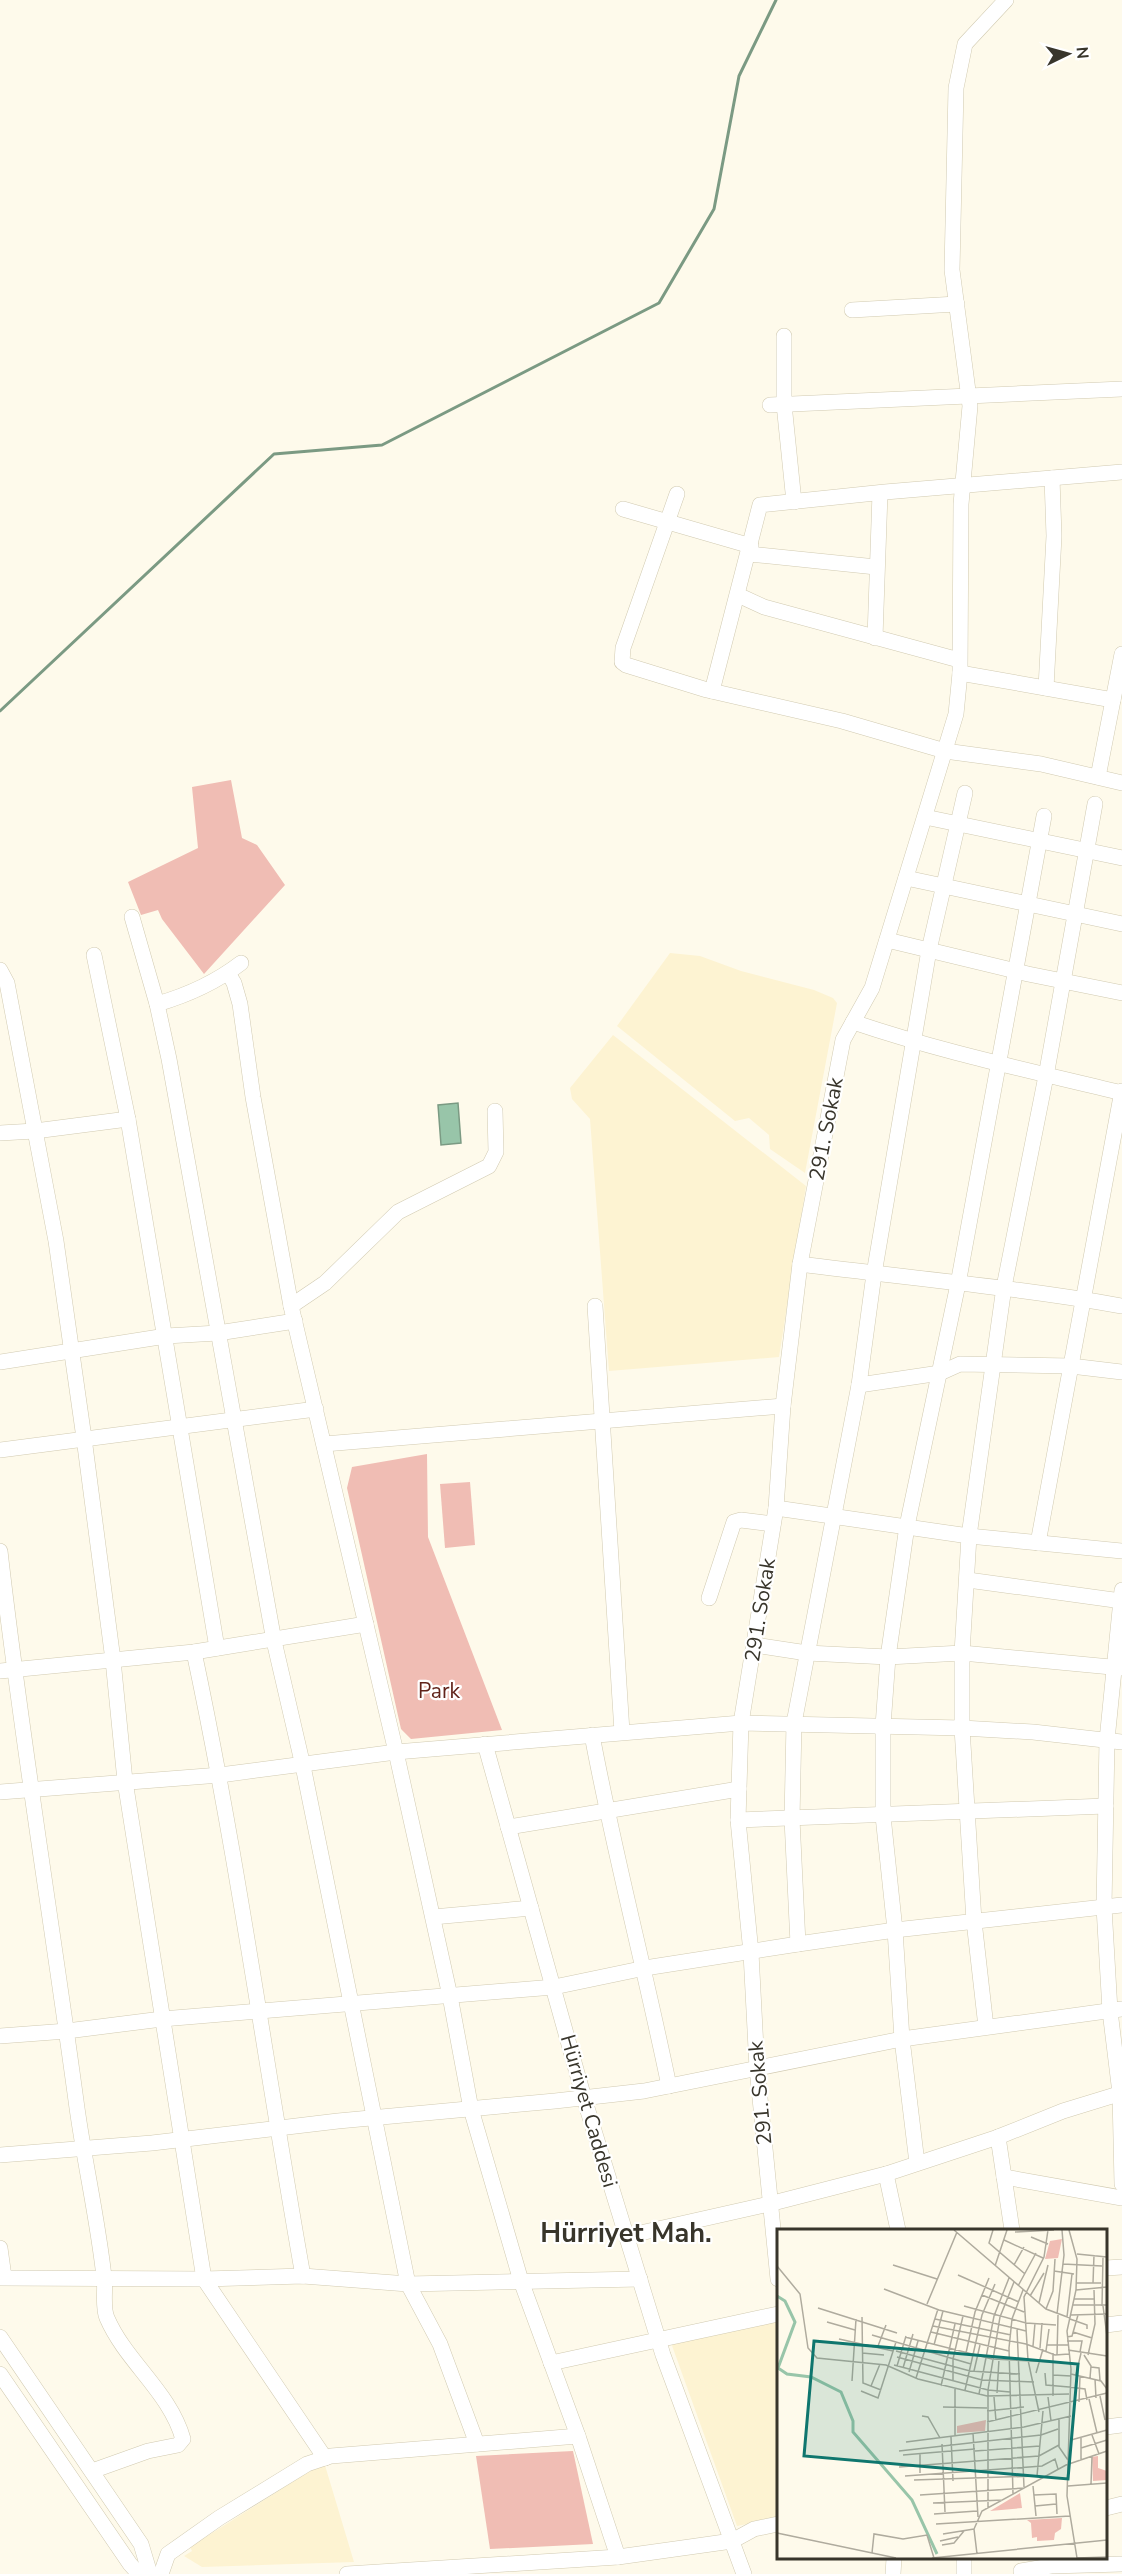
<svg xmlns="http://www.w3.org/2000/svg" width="1122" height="2574" font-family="'Nunito Sans',sans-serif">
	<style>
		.built { fill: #fdf3d2 }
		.green { fill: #f0bdb4 }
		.water { fill: #98c5a9; stroke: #7b9a83; stroke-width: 1.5 }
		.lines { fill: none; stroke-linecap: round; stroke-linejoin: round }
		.stream { stroke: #7b9a83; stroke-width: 3 }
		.minor-casing { stroke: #d1cab1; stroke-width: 16 }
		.minor { stroke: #fff; stroke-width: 15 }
		.labels { text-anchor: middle; stroke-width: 4.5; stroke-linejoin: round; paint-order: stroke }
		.street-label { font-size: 21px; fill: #38352b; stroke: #fff }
		.park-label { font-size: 21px; fill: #61231a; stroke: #fff }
		.district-label { font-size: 27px; font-weight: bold; fill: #38352b; stroke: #fff }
		.inset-river { fill: none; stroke: #98c5a9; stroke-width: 3 }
		.inset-road { fill: none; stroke: #afab9e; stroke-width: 1.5 }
		.view { fill: #0f766e; fill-opacity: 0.15; stroke: #0f766e; stroke-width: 3 }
		.inset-edge { fill: none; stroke: #38352b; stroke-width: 3 }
	</style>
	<rect width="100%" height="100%" fill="#fefaeb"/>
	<g class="built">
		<path d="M670,953l30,3 41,15 73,19 19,8 4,5 -32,170 -35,-24 -1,-14 -20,-17 -14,3 -118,-95z"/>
		<path d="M613,1035l193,151 -27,171 -170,14 -19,-252 -18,-20 -2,-11z"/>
		<path d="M778,2320v198l-41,8 -67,-186z"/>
		<path d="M324,2462l30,100 -152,5 -18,-11 8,-5 -2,-4z"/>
	</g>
	<g class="green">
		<path d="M231,780l11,58 15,7 28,40 -81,89 -42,-55 -4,-9 -17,5 -13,-33 70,-34 -6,-61z"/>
		<path d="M427,1454l1,83 74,193 -91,9 -10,-10 -54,-241 5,-21z"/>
		<path d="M470,1482l5,63 -30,3 -5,-64z"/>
		<path d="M573,2451l20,93 -103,5 -14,-93z"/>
	</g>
	<path class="water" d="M458,1103l3,40 -20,2 -3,-40z"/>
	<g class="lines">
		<path class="stream" d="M0,711l274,-257 108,-9 277,-142 55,-94 25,-133 37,-76"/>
		<g class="minor-casing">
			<g id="minor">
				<path d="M852,310l105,-6"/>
				<path d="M784,336v68l10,98"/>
				<path d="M770,405l352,-16"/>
				<path d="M677,494l-54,154 -1,14 4,3 81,25 135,31 103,30 96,13 81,19"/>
				<path d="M623,509l128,37"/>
				<path d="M749,554l127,13"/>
				<path d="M738,595l26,12 195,53"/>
				<path d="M875,638l5,-145"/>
				<path d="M960,673l153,27"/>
				<path d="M1046,688l8,-152 -2,-58"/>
				<path d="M712,691l48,-186 125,-13 237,-20"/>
				<path d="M1098,777l24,-123"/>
				<path d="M925,817l197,41"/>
				<path d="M906,878l216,46"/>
				<path d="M132,917l25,87 12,55 105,582 29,125 105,518 32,60 37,100"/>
				<path d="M887,940l141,34 94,19"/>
				<path d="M94,955l34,164 89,529"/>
				<path d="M0,970l7,13 49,258 28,197 29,222 12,121 79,498 121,179"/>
				<path d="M228,973l6,10 6,21 13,93 38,209 105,446 54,244 21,113 50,172 57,155 40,121"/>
				<path d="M157,1004c31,-9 58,-21 84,-41"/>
				<path d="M853,1022c88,30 179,49 269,71"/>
				<path d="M0,1133l35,-2 93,-12"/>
				<path d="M800,1264c108,14 215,23 322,42"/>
				<path d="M291,1306l34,-23 73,-71 91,-46 7,-14 -1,-41"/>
				<path d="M595,1306l27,426"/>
				<path d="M0,1362l166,-26 52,-3 77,-12"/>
				<path d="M859,1385l81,-12 20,-9 111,2 51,6"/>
				<path d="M324,1444l459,-38"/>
				<path d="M0,1450l316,-41"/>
				<path d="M776,1508l193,28 153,15"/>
				<path d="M1038,1543l84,-452"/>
				<path d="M0,1551c21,186 52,371 77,557 8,57 21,113 27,169 2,12 -2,30 3,41 19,44 63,74 76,121l-5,6 -30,6 -56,20"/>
				<path d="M968,1580l154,21"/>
				<path d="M1122,1590l-15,150 -3,167 6,104 10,82 2,91"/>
				<path d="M709,1598l25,-76 7,-2 32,4"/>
				<path d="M755,1645l52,8 81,4 74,-4 160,15"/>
				<path d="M194,1652c44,207 72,416 109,624"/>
				<path d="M0,1671l194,-19 172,-28"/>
				<path d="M592,1735c22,118 53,234 77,351"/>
				<path d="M485,1744l99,354 79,257 81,219"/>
				<path d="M0,1792l220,-17 176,-23 345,-29 221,5 71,4 89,10"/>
				<path d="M738,1820l368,-14"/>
				<path d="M508,1827l231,-38"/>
				<path d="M433,1917l98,-9"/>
				<path d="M798,1944l-6,-125 2,-96 65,-338 15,-111 55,-324 36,-157"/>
				<path d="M986,2027l-12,-106 -12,-193v-75l7,-117 35,-249 42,-211 49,-272"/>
				<path d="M0,2036l67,-5 95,-12 392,-32 91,-19 153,-24 97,-14 227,-25"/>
				<path d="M998,2137l14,93"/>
				<path d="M0,2155l152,-12 186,-22 217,-20 89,-10 258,-52 220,-30"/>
				<path d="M917,2163l-15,-124 -7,-109 -12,-114v-90l5,-69 19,-131 51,-242 86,-468"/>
				<path d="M886,2174l12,56"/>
				<path d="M1004,2177l118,21"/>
				<path d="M627,2236l142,-32 117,-30 112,-37 65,-26 59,-18"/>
				<path d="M0,2248l4,29"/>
				<path d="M1106,2268l16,-1"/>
				<path d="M0,2278l204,1 99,-3 105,8 232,-5"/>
				<path d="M778,2279l-21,-211 -6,-115 -13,-133 3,-97 35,-215 7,-102 17,-142 43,-224 29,-52 84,-274 4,-41 1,-169 9,-98 -18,-136 4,-182 9,-44 41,-44"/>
				<path d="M1106,2325l16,-2"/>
				<path d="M0,2337l141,207 9,30"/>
				<path d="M551,2363l227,-49"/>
				<path d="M0,2374l130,190 9,10"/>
				<path d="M1106,2427l16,-2"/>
				<path d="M1106,2508l16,-4"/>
				<path d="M1021,2571l30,-5 71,-2"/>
				<path d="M161,2574l7,-20 51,-36 88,-54 24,-8 247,-20"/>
				<path d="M347,2574l271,-17 114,-16 22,-12 24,-5"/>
				<path d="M893,2574l1,-16"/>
				<path d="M964,2574v-16"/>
			</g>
		</g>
		<use href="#minor" class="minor"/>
	</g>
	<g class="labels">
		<g class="street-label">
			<text transform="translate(826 1129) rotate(-79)" y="7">291. Sokak</text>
			<text transform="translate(760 1610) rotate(-81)" y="7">291. Sokak</text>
			<text transform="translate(760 2093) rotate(-95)" y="7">291. Sokak</text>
			<text transform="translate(589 2111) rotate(74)" y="7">Hürriyet Caddesi</text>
		</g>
		<g class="park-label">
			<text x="439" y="1698">Park</text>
		</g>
		<g class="district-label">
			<text x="626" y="2242">Hürriyet Mah.</text>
		</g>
	</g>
	<g transform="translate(777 2229)">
		<rect width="330" height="330" fill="#fefaeb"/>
		<path d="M285,10l-4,19 -13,1 5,-18zM209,191l-1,11 -28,2v-7zM321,227v12l9,3v9l-14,1 -1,-24zM243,264l2,15 -32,3zM285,289l-1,11 -6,4 -1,7 -17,1v-4l-5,1 -1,-15 -4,-3z" fill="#f0bdb4"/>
		<path class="inset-river" d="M0,67l8,5 10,21 -17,46 9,6 24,3 30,15 12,29v11l59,68 25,54"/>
		<path class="inset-road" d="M177,1l92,79 24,9M216,1l-4,13 36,31M292,1l8,29 -1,31 -9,41 4,38 -4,127 10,62M238,3l39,-2M254,8l17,7M227,11l39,18M300,25l30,3M286,35l39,2M116,36l44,14M237,36l10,-18M0,37l23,28 8,54 9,10 69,7 32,14 69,17 82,-2M218,37l12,-36M277,42l20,3M181,46l61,27M299,54h25M316,54l1,-28M241,57l18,-33M107,60l55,21 87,21M299,61l31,-3M205,66l42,17M253,67l14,-23M297,70h20M262,74l9,-38M150,75l30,-72M296,76h34M187,77l62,17 30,2M325,77l1,-50M326,77l4,30M41,79l79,25M269,80l7,-18 2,-32M280,85l7,-59 -2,-25M294,86l36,-1M85,88l1,66 18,7M290,88l5,-43M158,90l76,16M293,90l17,6v4M50,93l28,8M156,97l93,18 29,11 14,-1M240,100l7,158M154,103l78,19M296,103l19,6M95,106l99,29M128,108l87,22 60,3M290,108l5,-1 6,-21M62,110l54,12M290,112h15l-2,11M157,116l9,-34M270,116h21M101,117l8,-21M256,117l2,-23M263,119l2,-25M291,121l39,6M119,122l74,20 50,3M269,122l3,-22M85,124l22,2M189,124l9,-41 14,-34M280,126l1,-40M307,126l7,11 -1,12M311,126l7,-31 -1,-34M120,128l85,23 52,2M117,136l94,25 22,2M120,137l9,-30M314,138l8,1 1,12M126,139l10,-34M197,142l6,-26M132,143l9,-31M259,144l7,-24M268,144l1,12 23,2M294,145l30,7 6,8M276,146l18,1M299,146l5,-22M139,149l22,-69M318,150l1,19M75,152l4,-62M176,152v-22l10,-43M94,157l9,-22M164,157l14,-62M292,158l16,2 2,11M188,161l17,-75 13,-31M84,162l17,7 18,-56M220,164l2,-34M202,165l15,-78 15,-38M276,167v-43M323,167l5,24M217,168l2,24M271,168l3,24M312,170l8,34M302,173l1,-26M166,178l44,1M210,182l37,-4M262,183l-11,-52 -4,-63 20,-40 4,-27M145,187l6,1 12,21M282,190v28l11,16M210,193l120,-29M196,204l5,84M315,206l7,19M178,207v-47M174,208l2,44M294,211l36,-10M129,213l118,-15 47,-11M165,215l3,68M304,219l26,-8M122,222l142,-16 17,-6M198,222l65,-5M143,224v20M126,226l72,-6M304,231v-22M122,238l140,-11 20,-11M128,247l137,-10 13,-7 3,10M260,247l6,-65M137,251l123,-4M314,255l1,-28M256,257l3,30M291,257l39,-3M236,265l-4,-146 3,-29 11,-29M143,266l104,-7M257,266l22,-1 1,20M156,274l70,-3M258,277l21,-2M211,279v-118l12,-73 14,-35M157,285l43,-3M159,295l134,-8M0,304l119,25M166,305l31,-5M163,312l18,-4M165,316l12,-2 10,-12M95,324l2,-19 29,5 24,-4 7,23M200,325l-3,-25 8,-18 84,-46 41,-14M155,329l175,-18M300,329l30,-1"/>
		<path class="view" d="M37,112l264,23 -10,115 -264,-23z"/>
		<rect width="330" height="330" class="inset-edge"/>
	</g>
	<g transform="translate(1068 54) rotate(85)" stroke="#ffffff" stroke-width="4.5" paint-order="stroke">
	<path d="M0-4.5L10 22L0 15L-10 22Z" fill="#38352b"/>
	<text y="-9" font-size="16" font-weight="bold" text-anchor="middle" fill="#38352b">N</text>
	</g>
</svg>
